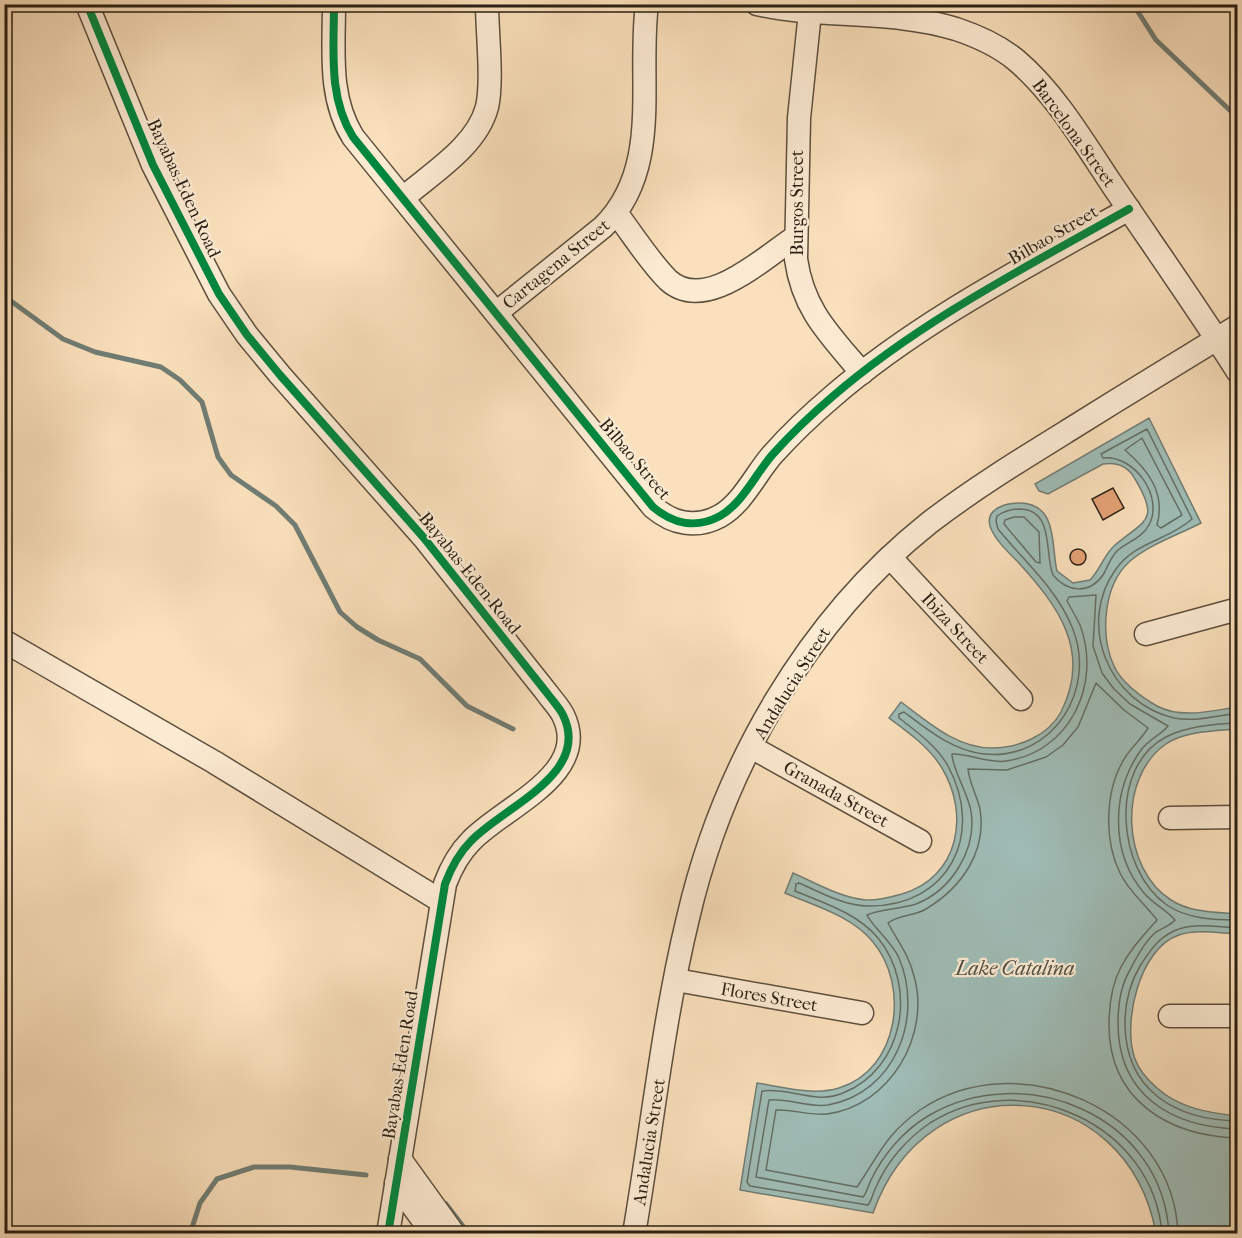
<svg xmlns="http://www.w3.org/2000/svg" width="1242" height="1238" font-family="'IM FELL French Canon',serif">
	<style>
		.water { fill: #9fbcb6; stroke: #707d75; stroke-width: 1.5 }
		.lines { fill: none; stroke-linecap: round; stroke-linejoin: round }
		.shore { stroke: #646e64; stroke-width: 1.5 }
		.stream { stroke: #707d75; stroke-width: 5 }
		.building { fill: #e5a276; stroke: #291f13; stroke-width: 1.5 }
		.minor-casing { stroke: #5d4f3d; stroke-width: 25 }
		.minor { stroke: #fcebd3; stroke-width: 22 }
		.cycleway-casing { stroke: #fcebd3; stroke-width: 11 }
		.cycleway { stroke: #00873e; stroke-width: 8 }
		.labels { text-anchor: middle; stroke-width: 4.5; stroke-linejoin: round; paint-order: stroke }
		.street-label { font-size: 18px; fill: #291f13; stroke: #fcebd3 }
		.water-label { font-size: 20px; font-style: italic; fill: #4c4e44; stroke: #fcebd3 }
	</style>
	<rect width="100%" height="100%" fill="#fae0bc"/>
	<filter id="stains"><feTurbulence type="fractalNoise" baseFrequency=".00333" numOctaves="4"/><feColorMatrix values="0 0 0 0 .2 0 0 0 0 .09 0 0 0 0 .02 0 0 0 .5 -.17"/></filter>
	<radialGradient id="worn" r=".72"><stop offset=".6" stop-color="#630" stop-opacity="0"/><stop offset="1" stop-color="#630" stop-opacity=".3"/></radialGradient>
	<path class="water" d="M1149,418l52,105c-23,12 -53,22 -72,39 -26,24 -29,74 -15,104 7,16 27,31 43,40 24,13 54,5 80,1l1,22c-23,2 -53,2 -72,15 -49,34 -44,125 5,156 20,13 44,12 66,14l1,20c-20,-1 -41,-5 -59,1 -40,13 -57,89 -44,124 4,11 14,22 22,29 22,20 52,25 80,28v117h-81c-30,-159 -229,-174 -283,-20l-133,-23 17,-107c26,4 56,13 82,5 60,-18 71,-102 34,-146 -21,-26 -58,-36 -88,-49l8,-20c23,10 48,25 73,27 12,1 25,-3 36,-6 57,-17 68,-79 40,-126 -13,-21 -34,-36 -53,-50l12,-16c27,20 55,46 91,46 26,0 56,-12 69,-36 31,-61 -3,-106 -43,-150 -9,-9 -24,-23 -28,-36 -5,-18 17,-23 30,-23 39,1 31,45 37,68l16,12 17,-3c10,-10 14,-25 24,-34 30,-26 47,-24 21,-67 -7,-13 -18,-17 -32,-15l-55,30 -9,-3 -4,-7z"/>
	<g class="lines">
		<g class="shore">
			<path d="M1142,438l40,77 -21,13 -4,-3c9,-32 -9,-55 -32,-75z"/>
			<path d="M1014,517h10l15,15 1,31 -4,-1 -32,-38 1,-4z"/>
			<path d="M1238,723c-24,1 -51,3 -72,14 -58,30 -49,134 1,168 20,14 47,15 71,15"/>
			<path d="M1238,928c-20,-1 -45,-6 -64,3 -16,7 -25,21 -34,35 -10,17 -15,37 -15,57 0,67 50,97 113,98"/>
			<path d="M1162,1234c-8,-110 -142,-169 -232,-111 -22,15 -42,37 -53,62 -4,7 -5,15 -9,20l-118,-19 -3,-4 15,-91c27,-4 54,14 81,2 61,-24 75,-106 35,-155 -21,-25 -54,-35 -83,-47l1,-7 3,-1c21,9 45,23 69,23 81,1 117,-72 80,-140 -11,-20 -31,-34 -49,-48v-4l5,-2c24,18 49,39 80,42 69,7 114,-65 88,-127 -15,-38 -49,-67 -74,-98l-2,-8 1,-5c7,-5 14,-7 23,-7 35,1 24,45 33,66 14,17 36,20 50,0 5,-8 7,-17 14,-24 10,-9 25,-13 32,-26 15,-28 -14,-70 -46,-67l-2,-4 46,-25 45,90c-23,21 -57,23 -76,50 -40,55 -7,134 58,149 20,4 43,-2 64,-5"/>
			<path d="M1169,1234c-6,-119 -146,-175 -241,-118 -25,15 -45,39 -57,64 -3,6 -4,12 -8,17l-107,-20 13,-77c19,-2 39,8 59,5 67,-12 96,-87 71,-147 -7,-16 -28,-33 -32,-43 13,-6 34,-6 49,-11 36,-14 61,-55 55,-93 -3,-17 -19,-43 -19,-57 17,-1 35,10 54,7 64,-9 96,-77 74,-136 -4,-8 -9,-17 -13,-24l2,-4 27,-2 -3,51 9,27 12,16 16,15 38,22c-6,8 -20,14 -27,24 -30,42 -31,103 3,143 9,11 23,17 31,27 -4,5 -12,8 -19,12 -11,9 -20,26 -26,38 -9,15 -12,36 -12,53 0,72 53,104 120,106"/>
			<path d="M1178,1234c-4,-124 -160,-191 -258,-124 -35,25 -41,45 -63,77l-91,-17 10,-60c17,-1 34,6 51,4 63,-8 104,-79 87,-138 -5,-21 -17,-36 -26,-53 10,-8 27,-7 38,-14 35,-21 61,-57 54,-100 -3,-13 -11,-27 -12,-40l39,1 39,-13 17,-12 15,-18 18,-44 28,27 24,18c-7,12 -18,20 -25,33 -18,31 -19,80 -3,112 9,19 25,31 37,47 -13,15 -26,28 -36,47 -9,17 -12,39 -12,58 0,75 59,111 129,113"/>
		</g>
		<g class="stream">
			<path d="M1133,4l23,36 82,78"/>
			<path d="M4,296l59,43 32,13 66,15 19,13 22,22 16,55 13,18 45,31 19,19 45,87 17,15 21,13 42,19 47,47 46,23"/>
			<path d="M446,1204l23,30"/>
			<path d="M190,1234l10,-31 17,-24 37,-12h36l76,8"/>
		</g>
	</g>
	<g class="building">
		<path d="M1113,488l11,20 -21,12 -11,-21z"/>
		<circle cx="1078" cy="557" r="8"/>
	</g>
	<g class="lines">
		<g class="minor-casing">
			<g id="minor">
				<path d="M87,4l66,161 66,129 28,41 33,40 144,163 123,155c5,7 12,14 16,22 29,59 -60,92 -92,126 -13,13 -20,27 -26,43l-57,350"/>
				<path d="M334,4c0,46 -6,93 19,133l300,370c20,17 43,22 67,9 23,-13 36,-43 53,-62 18,-20 39,-40 59,-57 88,-76 196,-131 297,-188"/>
				<path d="M757,4c66,15 134,5 199,25 21,7 43,17 60,31 40,34 68,83 97,126 42,62 85,123 125,186"/>
				<path d="M810,12l-11,106 -3,141c7,51 34,76 66,114"/>
				<path d="M403,198c29,-25 74,-52 84,-91 6,-26 0,-75 0,-103"/>
				<path d="M617,214c16,21 32,47 51,66 37,34 95,-22 126,-42"/>
				<path d="M496,313l107,-86c60,-59 34,-147 44,-223"/>
				<path d="M890,557l131,142"/>
				<path d="M1146,634l92,-25"/>
				<path d="M4,641l210,121 227,139"/>
				<path d="M751,747l169,94"/>
				<path d="M1170,818l68,-1"/>
				<path d="M676,980l186,33"/>
				<path d="M1170,1016h68"/>
				<path d="M400,1159l54,75"/>
				<path d="M396,1183l37,51"/>
				<path d="M634,1234c18,-105 29,-213 54,-316 35,-151 119,-298 241,-395 44,-34 93,-64 140,-93 56,-35 112,-69 169,-104"/>
			</g>
		</g>
		<use href="#minor" class="minor"/>
		<g class="cycleway-casing">
			<g id="cycleway">
				<path d="M87,4l66,161 66,129 28,41 33,40 144,163 123,155c5,7 12,14 16,22 29,59 -60,92 -92,126 -13,13 -20,27 -26,43l-57,350"/>
				<path d="M334,4c0,46 -6,93 19,133l300,370c20,17 43,22 67,9 23,-13 36,-43 53,-62 18,-20 39,-40 59,-57 88,-76 196,-131 297,-188"/>
			</g>
		</g>
		<use href="#cycleway" class="cycleway"/>
	</g>
	<g class="labels">
		<g class="street-label">
			<text transform="translate(1074 133) rotate(54)" y="6">Barcelona Street</text>
			<text transform="translate(184 188) rotate(65)" y="6">Bayabas-Eden Road</text>
			<text transform="translate(797 203) rotate(-90)" y="6">Burgos Street</text>
			<text transform="translate(1053 235) rotate(-30)" y="6">Bilbao Street</text>
			<text transform="translate(556 264) rotate(-39)" y="6">Cartagena Street</text>
			<text transform="translate(635 459) rotate(50)" y="6">Bilbao Street</text>
			<text transform="translate(470 573) rotate(51)" y="6">Bayabas-Eden Road</text>
			<text transform="translate(955 628) rotate(47)" y="6">Ibiza Street</text>
			<text transform="translate(792 683) rotate(-58)" y="6">Andalucia Street</text>
			<text transform="translate(836 794) rotate(29)" y="6">Granada Street</text>
			<text transform="translate(769 997) rotate(10)" y="6">Flores Street</text>
			<text transform="translate(400 1065) rotate(-81)" y="6">Bayabas-Eden Road</text>
			<text transform="translate(649 1142) rotate(-81)" y="6">Andalucia Street</text>
		</g>
		<g class="water-label">
			<text x="1015" y="975">Lake Catalina</text>
		</g>
	</g>
	<rect width="1242" height="1238" fill="none" stroke="#fae0bc" stroke-width="24"/>
	<rect x="6" y="6" width="1230" height="1226" fill="none" stroke="#291f13" stroke-width="3"/>
	<rect x="12" y="12" width="1218" height="1214" fill="none" stroke="#291f13" stroke-width="1.5"/>
	<rect width="100%" height="100%" filter="url(#stains)"/>
	<rect width="100%" height="100%" fill="url(#worn)"/>
</svg>
